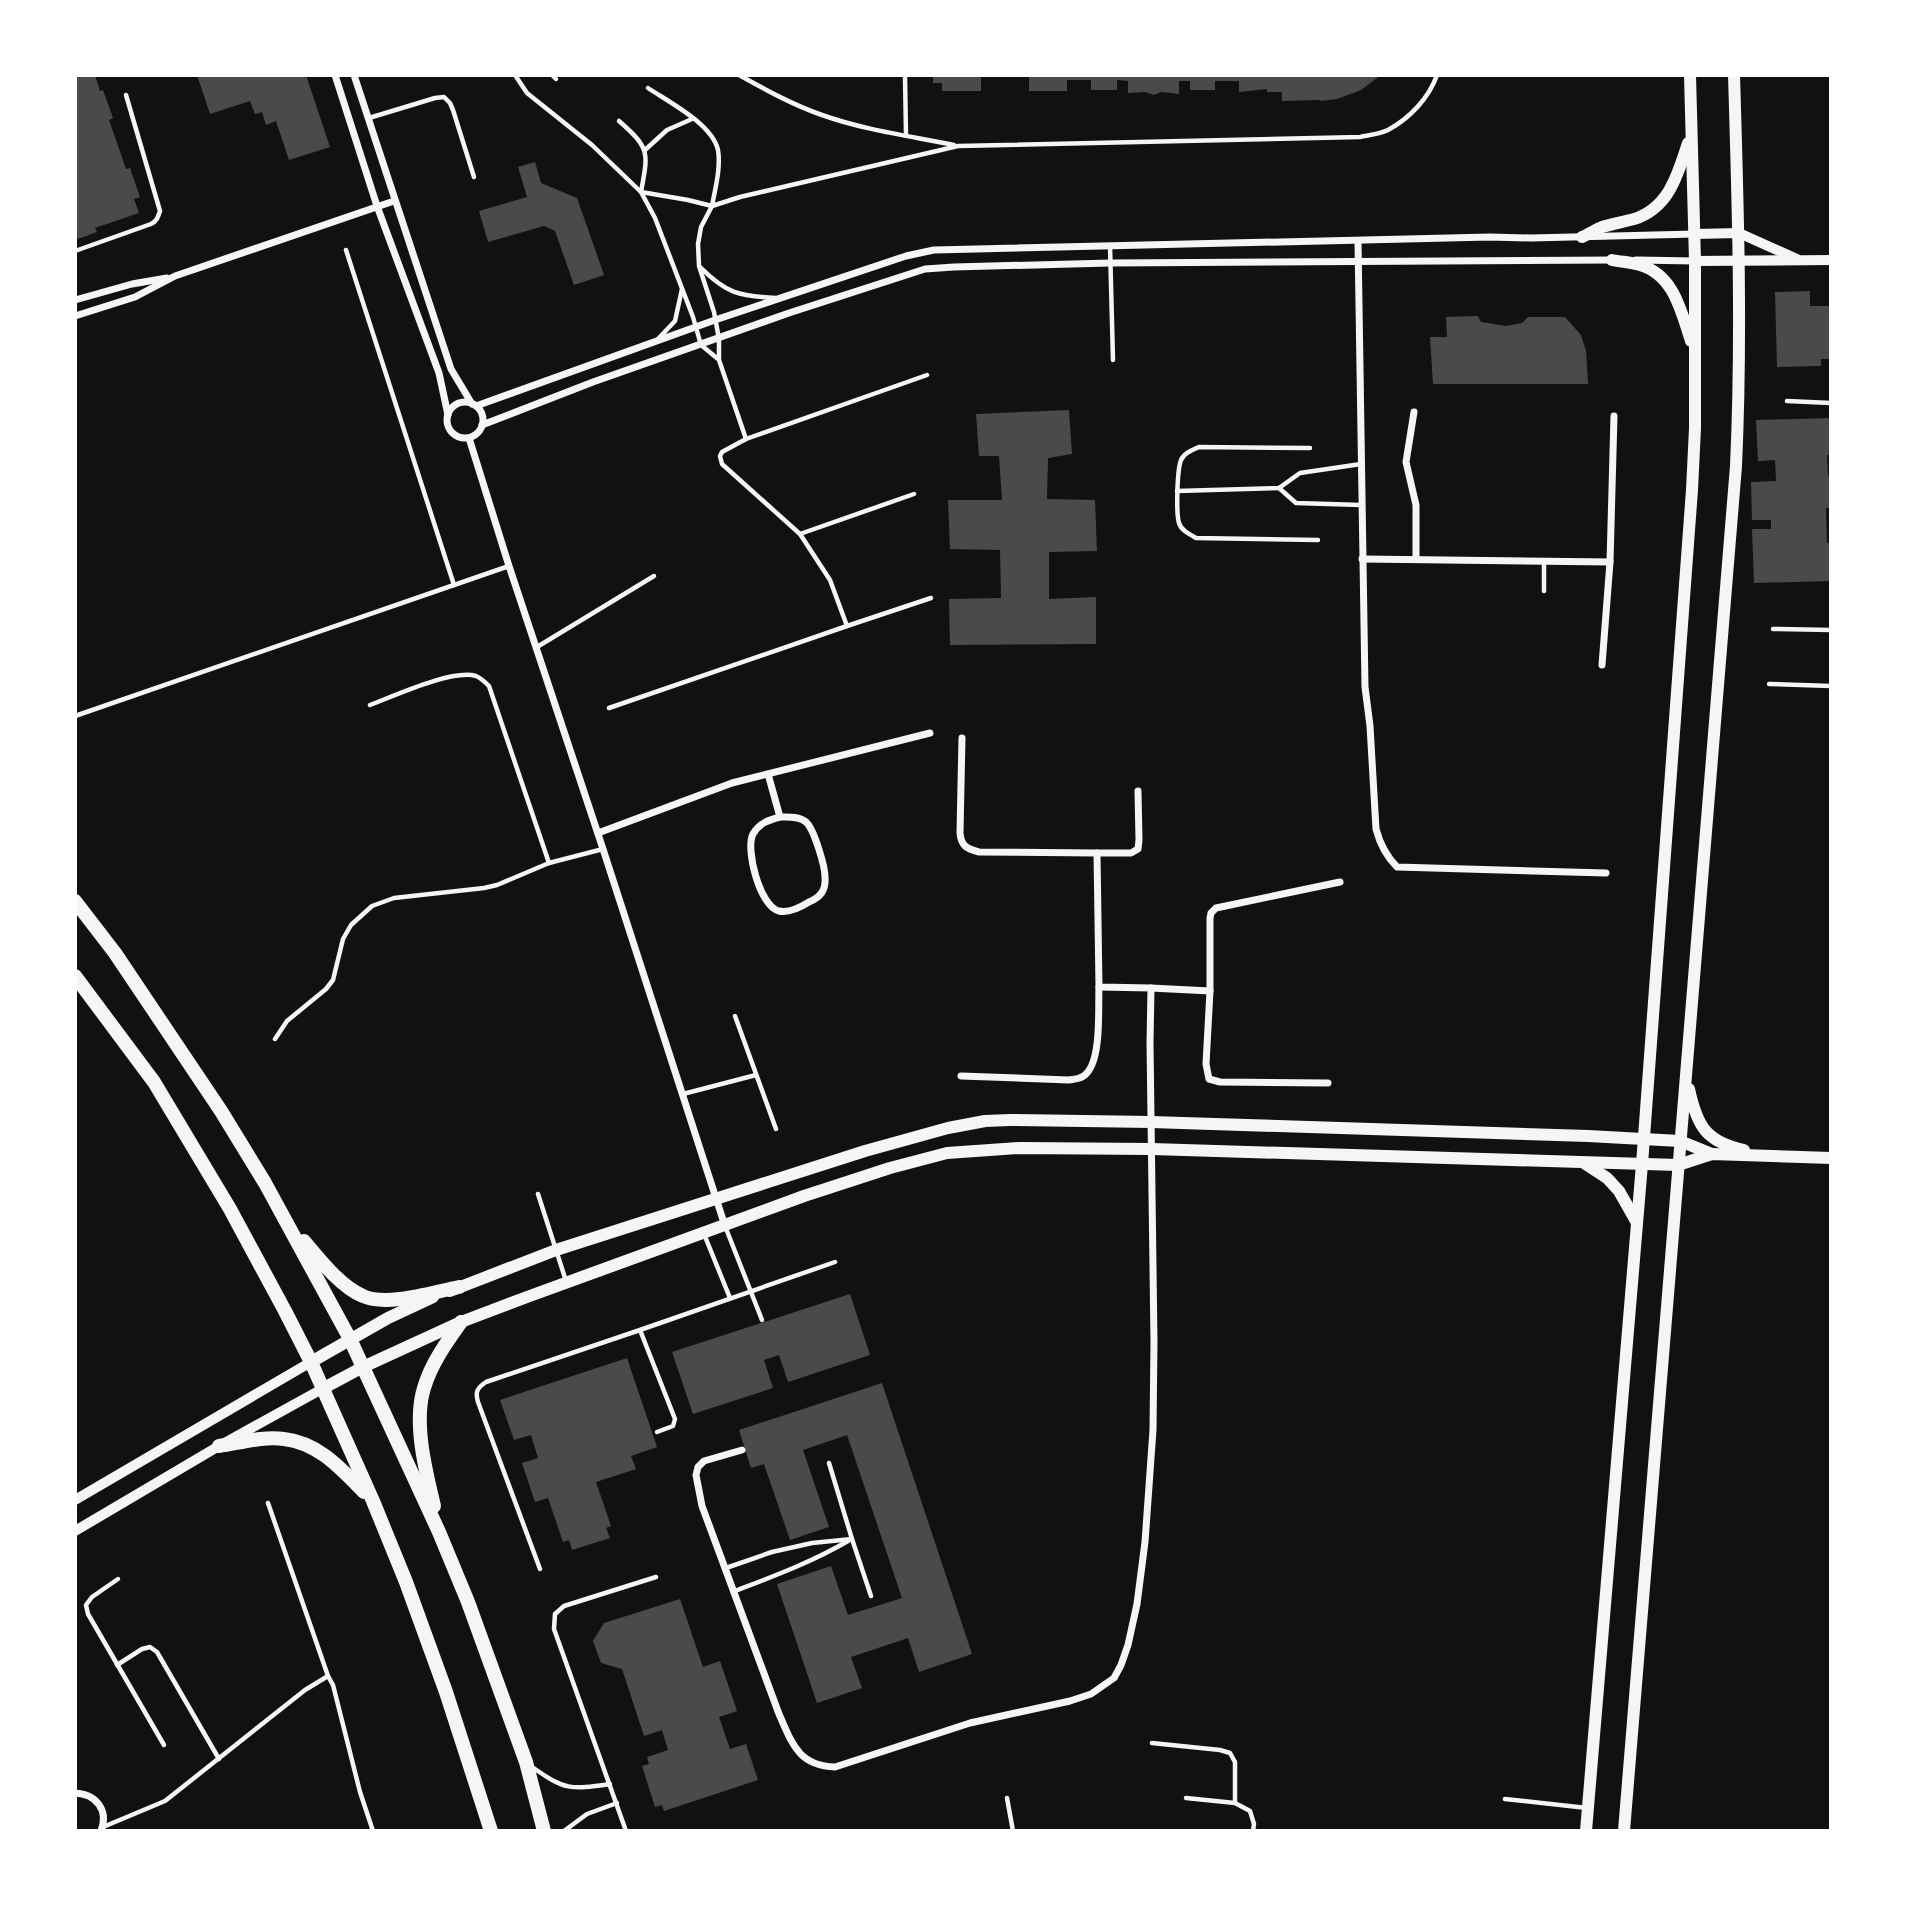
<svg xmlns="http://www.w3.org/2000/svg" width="1906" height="1906" font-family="Overpass,sans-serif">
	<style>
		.building { fill: #4a4a4a }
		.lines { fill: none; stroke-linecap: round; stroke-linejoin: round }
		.service { stroke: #f5f5f5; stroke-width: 4.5 }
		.minor { stroke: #f5f5f5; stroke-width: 7 }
		.tertiary { stroke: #f5f5f5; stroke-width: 10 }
		.secondary { stroke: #f5f5f5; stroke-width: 12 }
		.primary { stroke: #f5f5f5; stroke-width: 14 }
	</style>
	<rect width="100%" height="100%" fill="#111"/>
	<g class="building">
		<path d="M75,75h20l5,16 3,-1 10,28 -4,2 17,49 4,-1 10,29 -6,2 5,14 -44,15 2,4 -19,7 -3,-5z"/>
		<path d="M197,75h109l24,72 -41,13 -13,-39 -10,4 -4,-13 -7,2 -5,-13 -40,13z"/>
		<path d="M933,75h48v16h-39v-8h-9z"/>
		<path d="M1029,75h352l-20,15 -24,9 -16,2 -1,-1 -38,1v-9h-15v-3l-28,3v-11h-24v9h-25v-9h-11v13l-18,-2 -7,3 -9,-3 -17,1v-12l-11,-1v10h-26v-10h-24v11h-38z"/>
		<path d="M535,162l6,21 36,15 27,77 -30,10 -19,-54 -11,-5 -56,16 -9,-31 48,-14 -9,-30z"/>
		<path d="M1810,291v15h21v53h-10v7l-44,1 -2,-75z"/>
		<path d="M1478,316l3,6 25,4 16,-3 6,-6h37l16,18 5,16 2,33h-155l-3,-47h17l-1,-20z"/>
		<path d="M1069,410l3,44 -24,4 -1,41 48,1 2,51 -48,1v47l47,-2v47l-146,1 -1,-46 52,-1 -1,-48 -50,-1 -2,-49h54l-3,-44h-20l-3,-42z"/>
		<path d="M1831,418v37h-4l1,21h3v32h-5l1,35h4v38l-77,2 -2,-54h19v-9h-19l-1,-38 25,-1 -1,-21 -17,1 -2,-41z"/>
		<path d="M850,1294l20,61 -82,27 -9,-27 -15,5 9,28 -80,26 -21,-62z"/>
		<path d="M627,1358l30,89 -26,9 5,13 -40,13 15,44 -5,2 4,10 -38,12 -3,-10 -6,2 -15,-44 -13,4 -13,-39 16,-5 -7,-23 -17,5 -14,-40z"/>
		<path d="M882,1383l90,271 -53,18 -11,-34 -57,19 11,31 -45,15 -40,-119 54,-18 17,49 54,-17 -55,-163 -44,15 26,77 -39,13 -26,-76 -13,4 -12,-38z"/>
		<path d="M680,1599l23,68 17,-6 17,50 -18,6 11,32 16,-5 12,36 -94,31 -2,-6 -7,2 -13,-41 7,-2 -2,-7 21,-7 -6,-20 -18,6 -22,-67 -21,-6 -8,-22 11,-18z"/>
	</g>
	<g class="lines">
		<g class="service">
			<path d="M515,75l12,18 65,52 49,47 14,26 38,99 8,28 17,14"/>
			<path d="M552,75l4,4"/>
			<path d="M739,75c27,15 54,30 83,40 42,15 88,21 132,30"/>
			<path d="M905,75l1,60"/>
			<path d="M369,118l66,-20 9,-1 6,6 3,7 21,67"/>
			<path d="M619,121c32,28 29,32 22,71l47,8 24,6c3,-17 9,-38 6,-56 -6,-26 -49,-48 -70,-62"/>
			<path d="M645,150l22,-20 25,-11"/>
			<path d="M1110,246l3,114"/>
			<path d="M75,251l76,-27c6,-3 7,-7 9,-13l-34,-116"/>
			<path d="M700,267c27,27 39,29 76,31"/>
			<path d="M658,339l17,-18 7,-32"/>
			<path d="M927,375l-181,64 -27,-79v-21l-5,-27 -15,-46 -1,-22 3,-17 11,-21 28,-9 218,-51 402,-9c9,-2 20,-3 28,-7 22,-12 41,-32 49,-55"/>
			<path d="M1787,401l44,2"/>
			<path d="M1310,448l-111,-1c-7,3 -15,6 -18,13 -4,10 -5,53 -2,63 2,7 10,11 17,15l122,2"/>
			<path d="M1279,488l17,15 65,2"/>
			<path d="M1177,491l102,-3 21,-15 61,-9"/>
			<path d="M800,534l114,-40"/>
			<path d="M454,585l55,-19"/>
			<path d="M1544,591v-30"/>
			<path d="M847,626l84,-28"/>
			<path d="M1773,629l58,1"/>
			<path d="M537,647l117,-71"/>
			<path d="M1769,684l62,2"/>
			<path d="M370,705c24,-9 82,-36 106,-29 5,2 9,6 13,10l60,177"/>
			<path d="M609,708l238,-82 -17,-46 -30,-46 -78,-70 -2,-8 2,-4 24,-13"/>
			<path d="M75,716l379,-131 -108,-335"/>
			<path d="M735,1016l41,113"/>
			<path d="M275,1039l12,-18 39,-32 7,-9 10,-41 8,-14 21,-19 22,-8 90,-10 13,-3 52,-22 54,-14"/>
			<path d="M683,1094l73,-19"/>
			<path d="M538,1194l28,87"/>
			<path d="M725,1226l37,94"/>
			<path d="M704,1234l26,64"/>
			<path d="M640,1330l35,89 -2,7 -16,6"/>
			<path d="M829,1463l23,76 19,57"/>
			<path d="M268,1503l60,173"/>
			<path d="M726,1568l46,-16 40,-9 40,-4"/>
			<path d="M540,1569l-62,-167c-3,-10 -1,-14 8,-20l154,-52 195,-68"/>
			<path d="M118,1579l-26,18 -6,8 2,9 76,131"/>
			<path d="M735,1591c39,-15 77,-29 113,-50"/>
			<path d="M117,1665l25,-16 8,-2 7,5 62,107"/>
			<path d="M1152,1743l68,7 10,3 5,9v41"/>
			<path d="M532,1767c33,23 38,23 78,17"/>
			<path d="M1007,1798l6,33"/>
			<path d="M1186,1798l49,5 15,8 4,13 -1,7"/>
			<path d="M1505,1799l82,9"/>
			<path d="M103,1827l62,-26 140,-111 23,-14 5,9 27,107 13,39"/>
			<path d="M564,1831l23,-17 30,-11"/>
			<path d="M626,1831l-72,-202 1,-15 9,-8 92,-29"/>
		</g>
		<g class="minor">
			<path d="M335,75l42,131 62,167 9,42"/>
			<path d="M354,75l97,294 21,35"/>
			<path d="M1358,241l7,446 5,39 6,103c4,15 10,27 21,38l209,6"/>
			<path d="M1636,260l59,1"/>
			<path d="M75,300l57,-16 35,-6"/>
			<path d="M75,316l60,-19 40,-21 219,-75"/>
			<circle cx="465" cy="420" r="18"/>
			<path d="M476,406l239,-86 191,-64 28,-6 556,-13 41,1 164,-4"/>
			<path d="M1414,412l-8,50 10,43v54"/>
			<path d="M482,425l111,-43 196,-69 136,-44 29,-2 156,-4 503,-3"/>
			<path d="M469,438l40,128 94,283 122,377"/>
			<path d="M1362,559l248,3"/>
			<path d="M1602,665l8,-103 4,-146"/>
			<path d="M768,774l12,43"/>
			<path d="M780,817c8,0 19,-1 26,5 8,7 19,44 19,55 1,13 -4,20 -16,25 -8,5 -21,11 -30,9 -19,-4 -34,-62 -26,-77 6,-11 16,-14 27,-17z"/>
			<path d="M598,833l134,-50 198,-50"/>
			<path d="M1097,853h34l7,-4 1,-9 -1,-49"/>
			<path d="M1151,988l59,3v-73l1,-5 5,-5 124,-26"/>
			<path d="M1210,991l-4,73 3,15 11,3 108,1"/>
			<path d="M961,1076l108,4c6,-1 12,-1 16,-5 17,-14 13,-67 14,-88"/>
			<path d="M742,1450l-38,11 -6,6 -2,8 6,31 77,208c13,29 19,52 56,53l135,-44 100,-22 21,-7 23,-16 7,-13 7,-20 9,-41 8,-62 8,-112 1,-88 -4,-299 1,-55 -52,-1 -2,-134 -118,-1c-12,-3 -18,-6 -19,-19l2,-95"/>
			<path d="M75,1793c21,1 34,17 26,38"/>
		</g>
		<g class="tertiary">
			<path d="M1695,234l44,-1 58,26"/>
			<path d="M1695,261l136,-1"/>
			<path d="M75,1500l236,-138"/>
			<path d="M75,1531l144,-85 103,-57"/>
		</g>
		<g class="secondary">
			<path d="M1582,237c7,-3 13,-7 20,-10 10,-3 21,-5 32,-8 35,-11 44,-45 54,-76"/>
			<path d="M1612,260c9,2 19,2 28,5 34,10 41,46 51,76"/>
			<path d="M1689,1089c8,37 17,53 55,61"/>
			<path d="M1584,1163l23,15 12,13 17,30"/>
			<path d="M450,1291l106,-41 309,-99 83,-23 37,-7 25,-1 141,2 437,14 92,5 32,13"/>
			<path d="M311,1362l77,-44 45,-21"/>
			<path d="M322,1389l41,-22 98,-45 66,-25 277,-101 86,-28 57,-15 72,-5 133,1 526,16 34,-11 119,4"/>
			<path d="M1586,1831l56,-667 50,-674 3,-62v-167l-5,-186"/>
			<path d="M1624,1831l112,-1365c6,-130 2,-260 -2,-391"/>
		</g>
		<g class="primary">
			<path d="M75,901l40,52 106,158 44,72 85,156 89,193 29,70 58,160 18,69"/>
			<path d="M75,976l79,106 76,127 55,102 26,51 62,139 33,81 40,110 45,139"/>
			<path d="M304,1241c15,18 37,46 59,55 24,11 70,-4 96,-9"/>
			<path d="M219,1446c21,-3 44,-10 65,-7 35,4 57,30 80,53"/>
			<path d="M434,1506c-8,-34 -21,-83 -10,-118 7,-24 22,-45 37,-66"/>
		</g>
	</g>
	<rect width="1906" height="1906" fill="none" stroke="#ffffff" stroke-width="154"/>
</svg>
